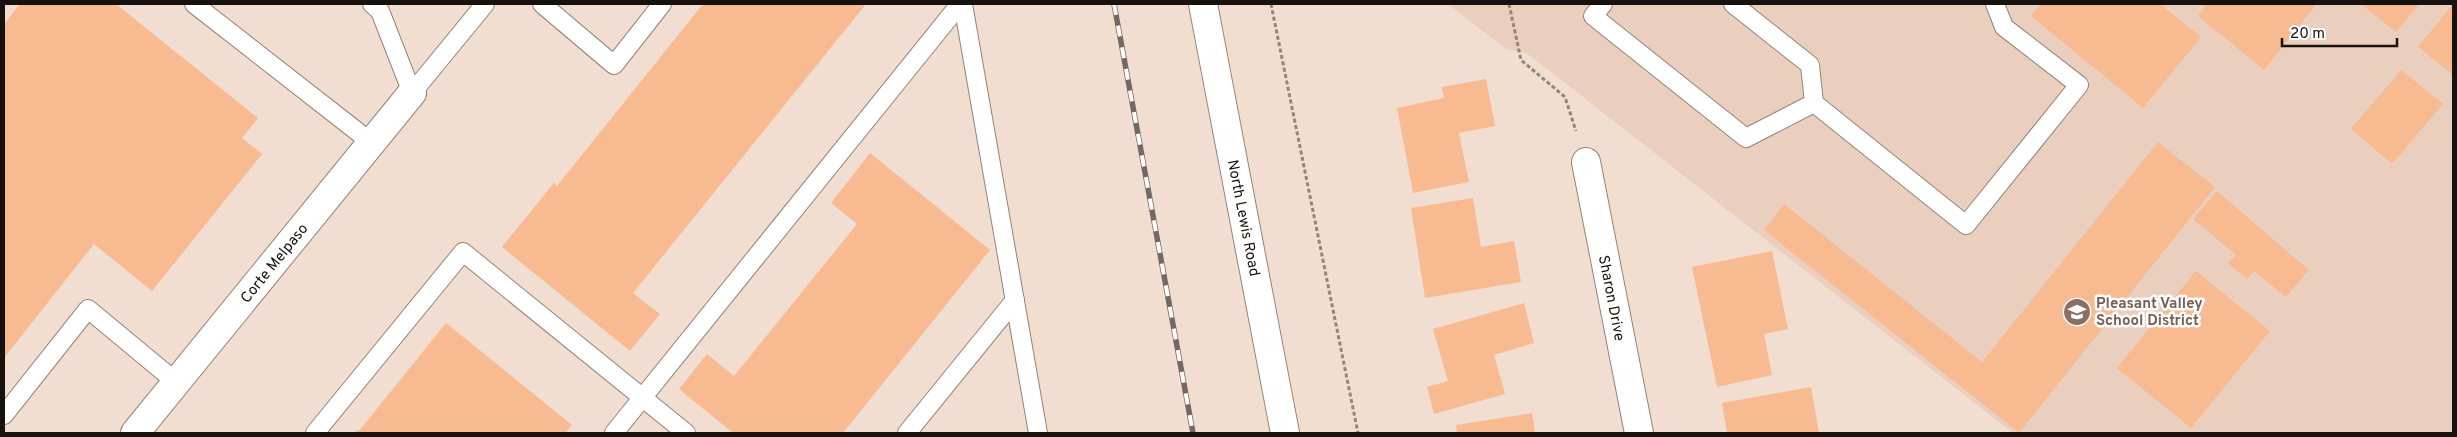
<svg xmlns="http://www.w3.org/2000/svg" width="2457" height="437" font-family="Overpass,sans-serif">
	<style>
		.built { fill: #eacfbf }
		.building { fill: #f7ba91 }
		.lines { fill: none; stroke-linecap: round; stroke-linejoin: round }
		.lane-casing { stroke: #958378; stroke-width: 20 }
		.street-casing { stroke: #958378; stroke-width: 30 }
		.primary-casing { stroke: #958378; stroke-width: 30 }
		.path { stroke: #92857c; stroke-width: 3; stroke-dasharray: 4 2.5; stroke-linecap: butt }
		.lane { stroke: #fff; stroke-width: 18 }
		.street { stroke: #fff; stroke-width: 28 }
		.primary { stroke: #fff; stroke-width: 28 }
		.rail-casing { stroke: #746861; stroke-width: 5.5 }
		.rail { stroke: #fff; stroke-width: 4; stroke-dasharray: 11; stroke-linecap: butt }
		.labels { text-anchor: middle; stroke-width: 5; stroke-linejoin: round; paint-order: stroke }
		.street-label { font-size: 15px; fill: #18120e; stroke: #fff }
		.education-label { font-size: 15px; font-weight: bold; fill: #785e54; stroke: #fff; text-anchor: start }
	</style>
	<rect width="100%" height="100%" fill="#f1ded1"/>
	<path class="built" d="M1448,4h1005v429h-440l-485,-379 -22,-5z"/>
	<g class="building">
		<path d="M20,4h96l142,114 -16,20 20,16 -110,137 -58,-47 -90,114v-334z"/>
		<path d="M703,4h163l-233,289 27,21 -30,37 -128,-104 52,-64 3,3z"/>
		<path d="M2041,4h119l41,33 -58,71 -112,-92z"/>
		<path d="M2201,4h116l-53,66 -66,-54 7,-9z"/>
		<path d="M2361,4h58l-23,28z"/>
		<path d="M2453,4v71l-35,-28z"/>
		<path d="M2401,70l42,34 -51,60 -41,-35z"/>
		<path d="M1486,79l9,47 -36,7 10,49 -56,11 -16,-85 47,-10 -2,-11z"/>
		<path d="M2158,142l57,45 -196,246 -255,-203 20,-26 198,158z"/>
		<path d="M870,153l120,97 -147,183h-110l-54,-44 28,-35 27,22 123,-152 -26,-21z"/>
		<path d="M2217,191l92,79 -23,27 -32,-26 -7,8 -19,-16 8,-8 -43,-36z"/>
		<path d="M1473,198l8,49 33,-6 7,41 -96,16 -14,-90z"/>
		<path d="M1772,251l16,78 -24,5 8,41 -55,12 -25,-120z"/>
		<path d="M2196,271l74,60 -79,97 -74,-60z"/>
		<path d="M1524,303l10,40 -40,12 11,39 -71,20 -7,-27 21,-6 -15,-52z"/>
		<path d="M446,323l126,102 -7,8h-210l2,-3 2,1z"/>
		<path d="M1811,387l8,46h-92l-5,-30z"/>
		<path d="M1532,413l3,20h-78l-1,-8z"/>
	</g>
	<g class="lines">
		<g class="lane-casing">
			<g id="lane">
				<path d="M194,4l178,139"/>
				<path d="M372,4l8,7 32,82 73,-89"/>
				<path d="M542,4l72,61 48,-61"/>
				<path d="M963,4l75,429"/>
				<path d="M1603,4l-10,12 153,122 68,-35"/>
				<path d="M1733,4l77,61 4,38 152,122 113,-140 -75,-58 -9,-23"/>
				<path d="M4,415l84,-106 88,73"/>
				<path d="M315,433l148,-181 223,181"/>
				<path d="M614,433l346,-429"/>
				<path d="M907,433l108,-133"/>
			</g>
		</g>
		<g class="street-casing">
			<g id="street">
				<path d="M1586,162l53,271"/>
				<path d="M135,433l277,-340"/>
			</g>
		</g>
		<g class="primary-casing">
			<path id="primary" d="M1203,4l82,429"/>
		</g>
		<g class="path">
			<path d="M1271,4l87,429"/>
			<path d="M1509,4l12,56 44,37 11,34"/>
		</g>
		<use href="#lane" class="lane"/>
		<use href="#street" class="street"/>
		<use href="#primary" class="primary"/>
		<g class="rail-casing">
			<path id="rail" d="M1114,4l79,429"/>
		</g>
		<use href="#rail" class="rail"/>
	</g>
	<defs>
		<g id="school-disc" transform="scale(1.4375)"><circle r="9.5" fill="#8d6e63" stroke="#fff"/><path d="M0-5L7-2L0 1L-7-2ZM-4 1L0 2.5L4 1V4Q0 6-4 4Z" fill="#fff"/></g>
	</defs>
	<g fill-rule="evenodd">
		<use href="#school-disc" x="2077" y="312"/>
	</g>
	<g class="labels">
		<g class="street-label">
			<text transform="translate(1244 218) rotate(79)" y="5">North Lewis Road</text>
			<text transform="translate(274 263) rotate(-51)" y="5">Corte Melpaso</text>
			<text transform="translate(1612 298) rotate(79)" y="5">Sharon Drive</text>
		</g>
		<g class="education-label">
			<text x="2096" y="308">Pleasant Valley<tspan x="2096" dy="17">School District</tspan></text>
		</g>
	</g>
	<rect width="2457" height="437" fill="none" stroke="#18120e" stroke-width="10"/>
	<path d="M2282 38v8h115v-8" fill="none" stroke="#18120e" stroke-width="2.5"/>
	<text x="2290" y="38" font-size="15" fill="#18120e" stroke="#ffffff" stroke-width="4" paint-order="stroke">20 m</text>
</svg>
